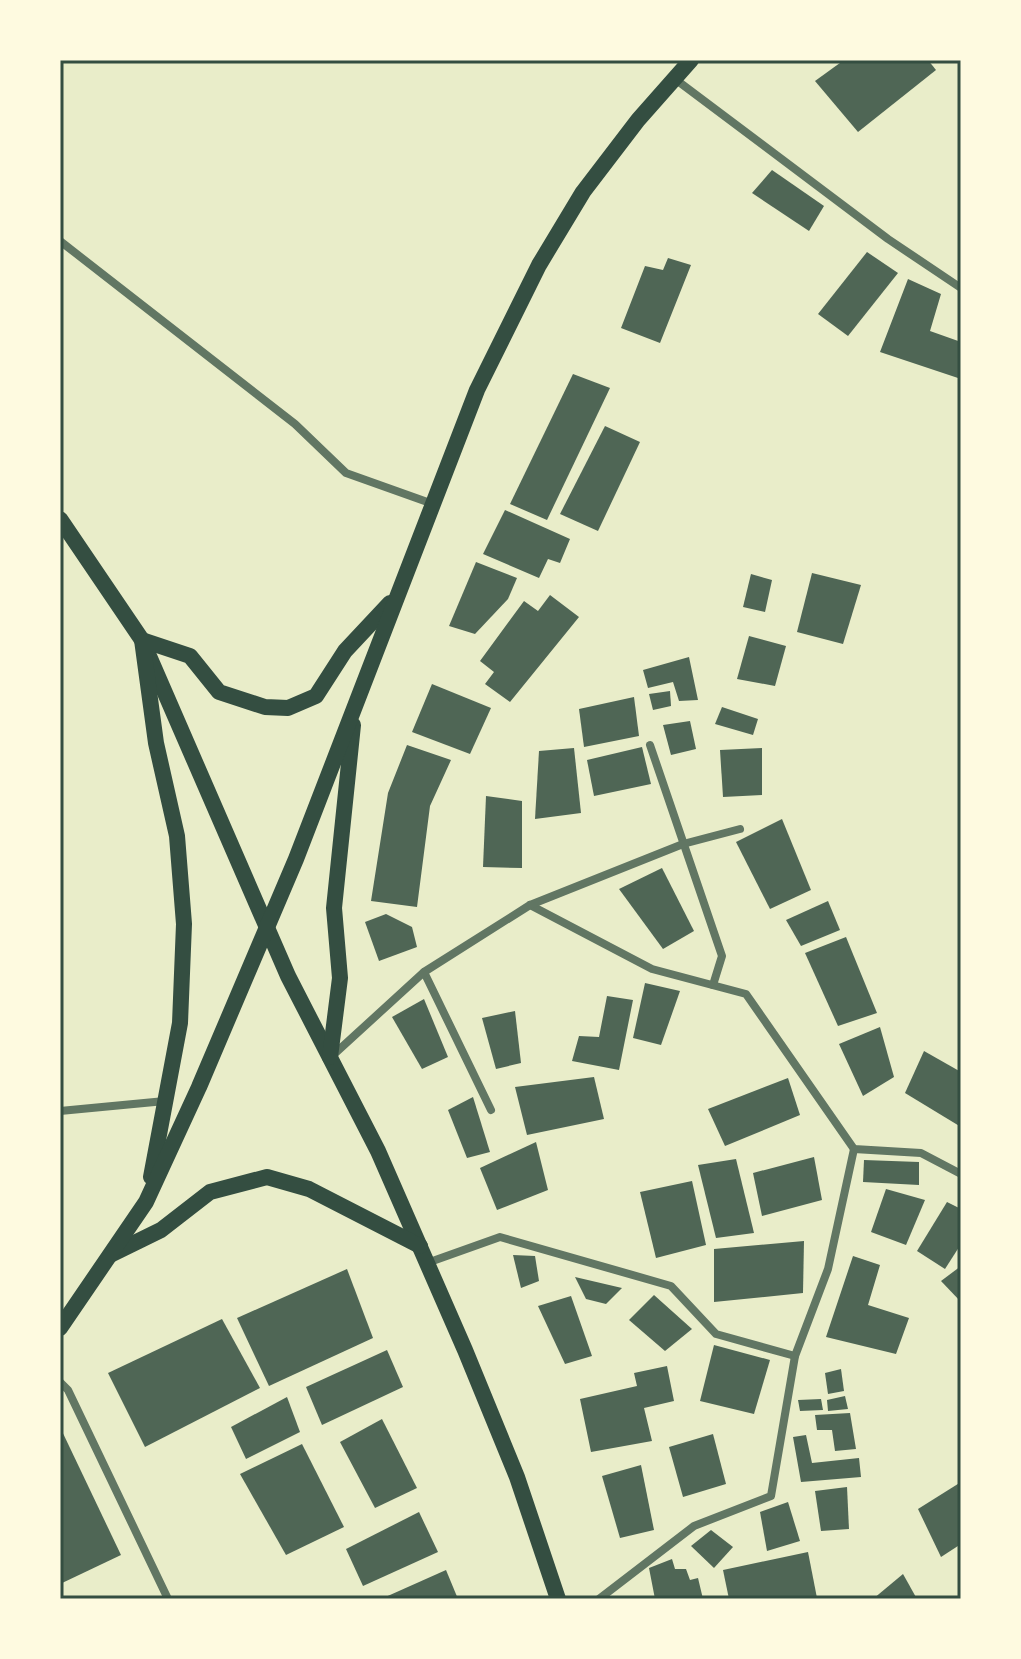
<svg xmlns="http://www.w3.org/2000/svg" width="1021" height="1659" font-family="Inter,sans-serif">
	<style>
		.building { fill: #4f6655 }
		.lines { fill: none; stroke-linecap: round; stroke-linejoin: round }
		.minor { stroke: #617663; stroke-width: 8 }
		.secondary { stroke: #344e41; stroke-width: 16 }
		.neatline { fill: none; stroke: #344e41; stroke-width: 3 }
	</style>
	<rect width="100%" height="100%" fill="#e9edc9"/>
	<g class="building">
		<path d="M844,60h84l8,10 -78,62 -43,-51z"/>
		<path d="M772,170l52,36 -15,25 -57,-38z"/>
		<path d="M867,252l31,21 -50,63 -30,-22z"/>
		<path d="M668,258l23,7 -31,78 -39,-15 24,-62 18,4z"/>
		<path d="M908,279l33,15 -11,37 31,11v37l-81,-27z"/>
		<path d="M573,374l37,14 -63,132 -37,-16z"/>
		<path d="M605,426l35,16 -42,89 -38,-17z"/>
		<path d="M505,510l65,29 -10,24 -12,-4 -9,19 -56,-24z"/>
		<path d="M476,562l41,16 -9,21 -33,35 -26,-8z"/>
		<path d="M812,573l49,12 -18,59 -46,-12z"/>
		<path d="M751,574l21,6 -7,32 -22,-5z"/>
		<path d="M550,595l29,22 -69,85 -25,-18 9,-12 -14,-11 44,-60 14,10z"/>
		<path d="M749,636l37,10 -11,40 -38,-7z"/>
		<path d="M689,657l9,43 -19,1 -6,-19 -25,6 -5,-18z"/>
		<path d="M432,684l59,24 -21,46 -58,-22z"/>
		<path d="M670,691l1,15 -18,4 -4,-16z"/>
		<path d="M634,697l5,39 -55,11 -5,-38z"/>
		<path d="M722,707l36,12 -5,16 -38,-11z"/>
		<path d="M690,721l6,28 -25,6 -8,-30z"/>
		<path d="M407,745l44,15 -21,46 -13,101 -46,-6 17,-108z"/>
		<path d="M642,747l9,37 -57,12 -7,-36z"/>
		<path d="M574,748l7,65 -46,6 4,-68z"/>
		<path d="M762,748v47l-39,2 -3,-47z"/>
		<path d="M486,796l36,5v67l-39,-1z"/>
		<path d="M782,819l29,71 -41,19 -34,-67z"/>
		<path d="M662,868l32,63 -31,18 -44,-60z"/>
		<path d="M828,901l12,29 -39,16 -15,-26z"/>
		<path d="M386,914l26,13 5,20 -38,14 -14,-39z"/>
		<path d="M846,937l31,76 -39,13 -33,-73z"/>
		<path d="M645,983l35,8 -19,54 -28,-7z"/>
		<path d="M607,996l26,4 -14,70 -47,-9 7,-25 20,1z"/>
		<path d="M424,999l24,58 -26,12 -30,-52z"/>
		<path d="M515,1011l6,52 -25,6 -14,-51z"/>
		<path d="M880,1027l14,50 -31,19 -24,-52z"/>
		<path d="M924,1051l37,21v55l-56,-34z"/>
		<path d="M594,1077l10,42 -77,16 -12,-48z"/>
		<path d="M788,1078l12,37 -75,31 -17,-37z"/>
		<path d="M473,1097l17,55 -23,6 -19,-48z"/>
		<path d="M536,1142l12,48 -51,20 -17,-42z"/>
		<path d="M814,1157l8,43 -60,16 -9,-43z"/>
		<path d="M736,1159l18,74 -38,5 -18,-73z"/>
		<path d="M864,1160l55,2v23l-56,-3z"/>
		<path d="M692,1181l14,64 -50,13 -16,-66z"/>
		<path d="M886,1189l39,11 -19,45 -35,-13z"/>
		<path d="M947,1202l14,7v35l-16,25 -28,-18z"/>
		<path d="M804,1241l-1,52 -89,9v-53z"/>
		<path d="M513,1255l22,1 4,25 -18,7z"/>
		<path d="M853,1256l27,9 -12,40 41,13 -13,36 -70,-17z"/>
		<path d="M961,1266v36l-20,-21z"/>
		<path d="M347,1269l26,69 -104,48 -32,-68z"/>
		<path d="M575,1277l47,11 -16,16 -20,-5z"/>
		<path d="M654,1295l38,34 -27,22 -36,-31z"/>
		<path d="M571,1296l21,60 -27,8 -27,-58z"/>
		<path d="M222,1319l38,69 -115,59 -37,-74z"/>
		<path d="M714,1345l56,15 -16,54 -54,-13z"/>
		<path d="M387,1350l16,37 -81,38 -16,-38z"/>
		<path d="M667,1366l7,35 -30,7 8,33 -61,11 -11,-53 57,-13 -3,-13z"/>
		<path d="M841,1369l3,22 -16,3 -3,-21z"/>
		<path d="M845,1396l3,13 -20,2 -1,-11z"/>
		<path d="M287,1397l13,35 -54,27 -15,-32z"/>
		<path d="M821,1399l2,11 -23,1 -2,-11z"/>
		<path d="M850,1413l6,36 -21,2 -3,-21h-15l-2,-15z"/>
		<path d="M382,1419l35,69 -42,20 -35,-66z"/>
		<path d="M60,1427l61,128 -61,29z"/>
		<path d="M713,1434l13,50 -43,13 -14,-50z"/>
		<path d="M806,1435l6,28 47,-5 2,19 -60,5 -8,-45z"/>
		<path d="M302,1444l42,83 -58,28 -46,-81z"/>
		<path d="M641,1465l13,65 -34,8 -18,-62z"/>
		<path d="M961,1482v62l-20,13 -23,-48z"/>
		<path d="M847,1487l2,42 -28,2 -6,-40z"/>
		<path d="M788,1502l12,39 -33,10 -7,-39z"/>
		<path d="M419,1512l19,40 -75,34 -17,-37z"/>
		<path d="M711,1530l22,17 -19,21 -23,-22z"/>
		<path d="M808,1552l9,46 -88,1 -6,-29z"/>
		<path d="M672,1559l3,10h11l4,11 8,-2 5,21h-48l-6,-31z"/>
		<path d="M446,1570l12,29h-77z"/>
		<path d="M903,1574l14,25h-44z"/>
	</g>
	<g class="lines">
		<g class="minor">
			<path d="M675,79l213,160 73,49"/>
			<path d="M60,241l235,183 51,49 87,31"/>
			<path d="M650,745l72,211 -9,29"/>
			<path d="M530,905l122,64 94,25 108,155 67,4 40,21"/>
			<path d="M424,972l67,138"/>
			<path d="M331,1057l93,-85 106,-67 153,-61 57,-15"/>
			<path d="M60,1111l105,-10"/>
			<path d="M427,1263l73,-26 171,49 45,48 79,22"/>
			<path d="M60,1382l8,8 100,209"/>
			<path d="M599,1599l95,-73 77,-30 24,-140 33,-87 26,-120"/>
		</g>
		<g class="secondary">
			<path d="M60,519l82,121 146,336 90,175 87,199 52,127 41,122"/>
			<path d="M330,1057l10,-79 -6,-70 19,-183"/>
			<path d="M151,1177l29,-154 4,-99 -7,-88 -21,-93 -14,-103 48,16 29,36 46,15 23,1 28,-12 29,-45 45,-48"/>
			<path d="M112,1254l49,-24 49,-38 57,-15 42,12 111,57"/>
			<path d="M60,1328l86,-126 53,-115 97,-228 181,-469 62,-125 44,-73 55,-72 53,-60"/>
		</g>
	</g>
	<rect width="1021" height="1659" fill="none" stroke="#fefae0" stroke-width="124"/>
	<rect x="62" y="62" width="897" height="1535" class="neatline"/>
</svg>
